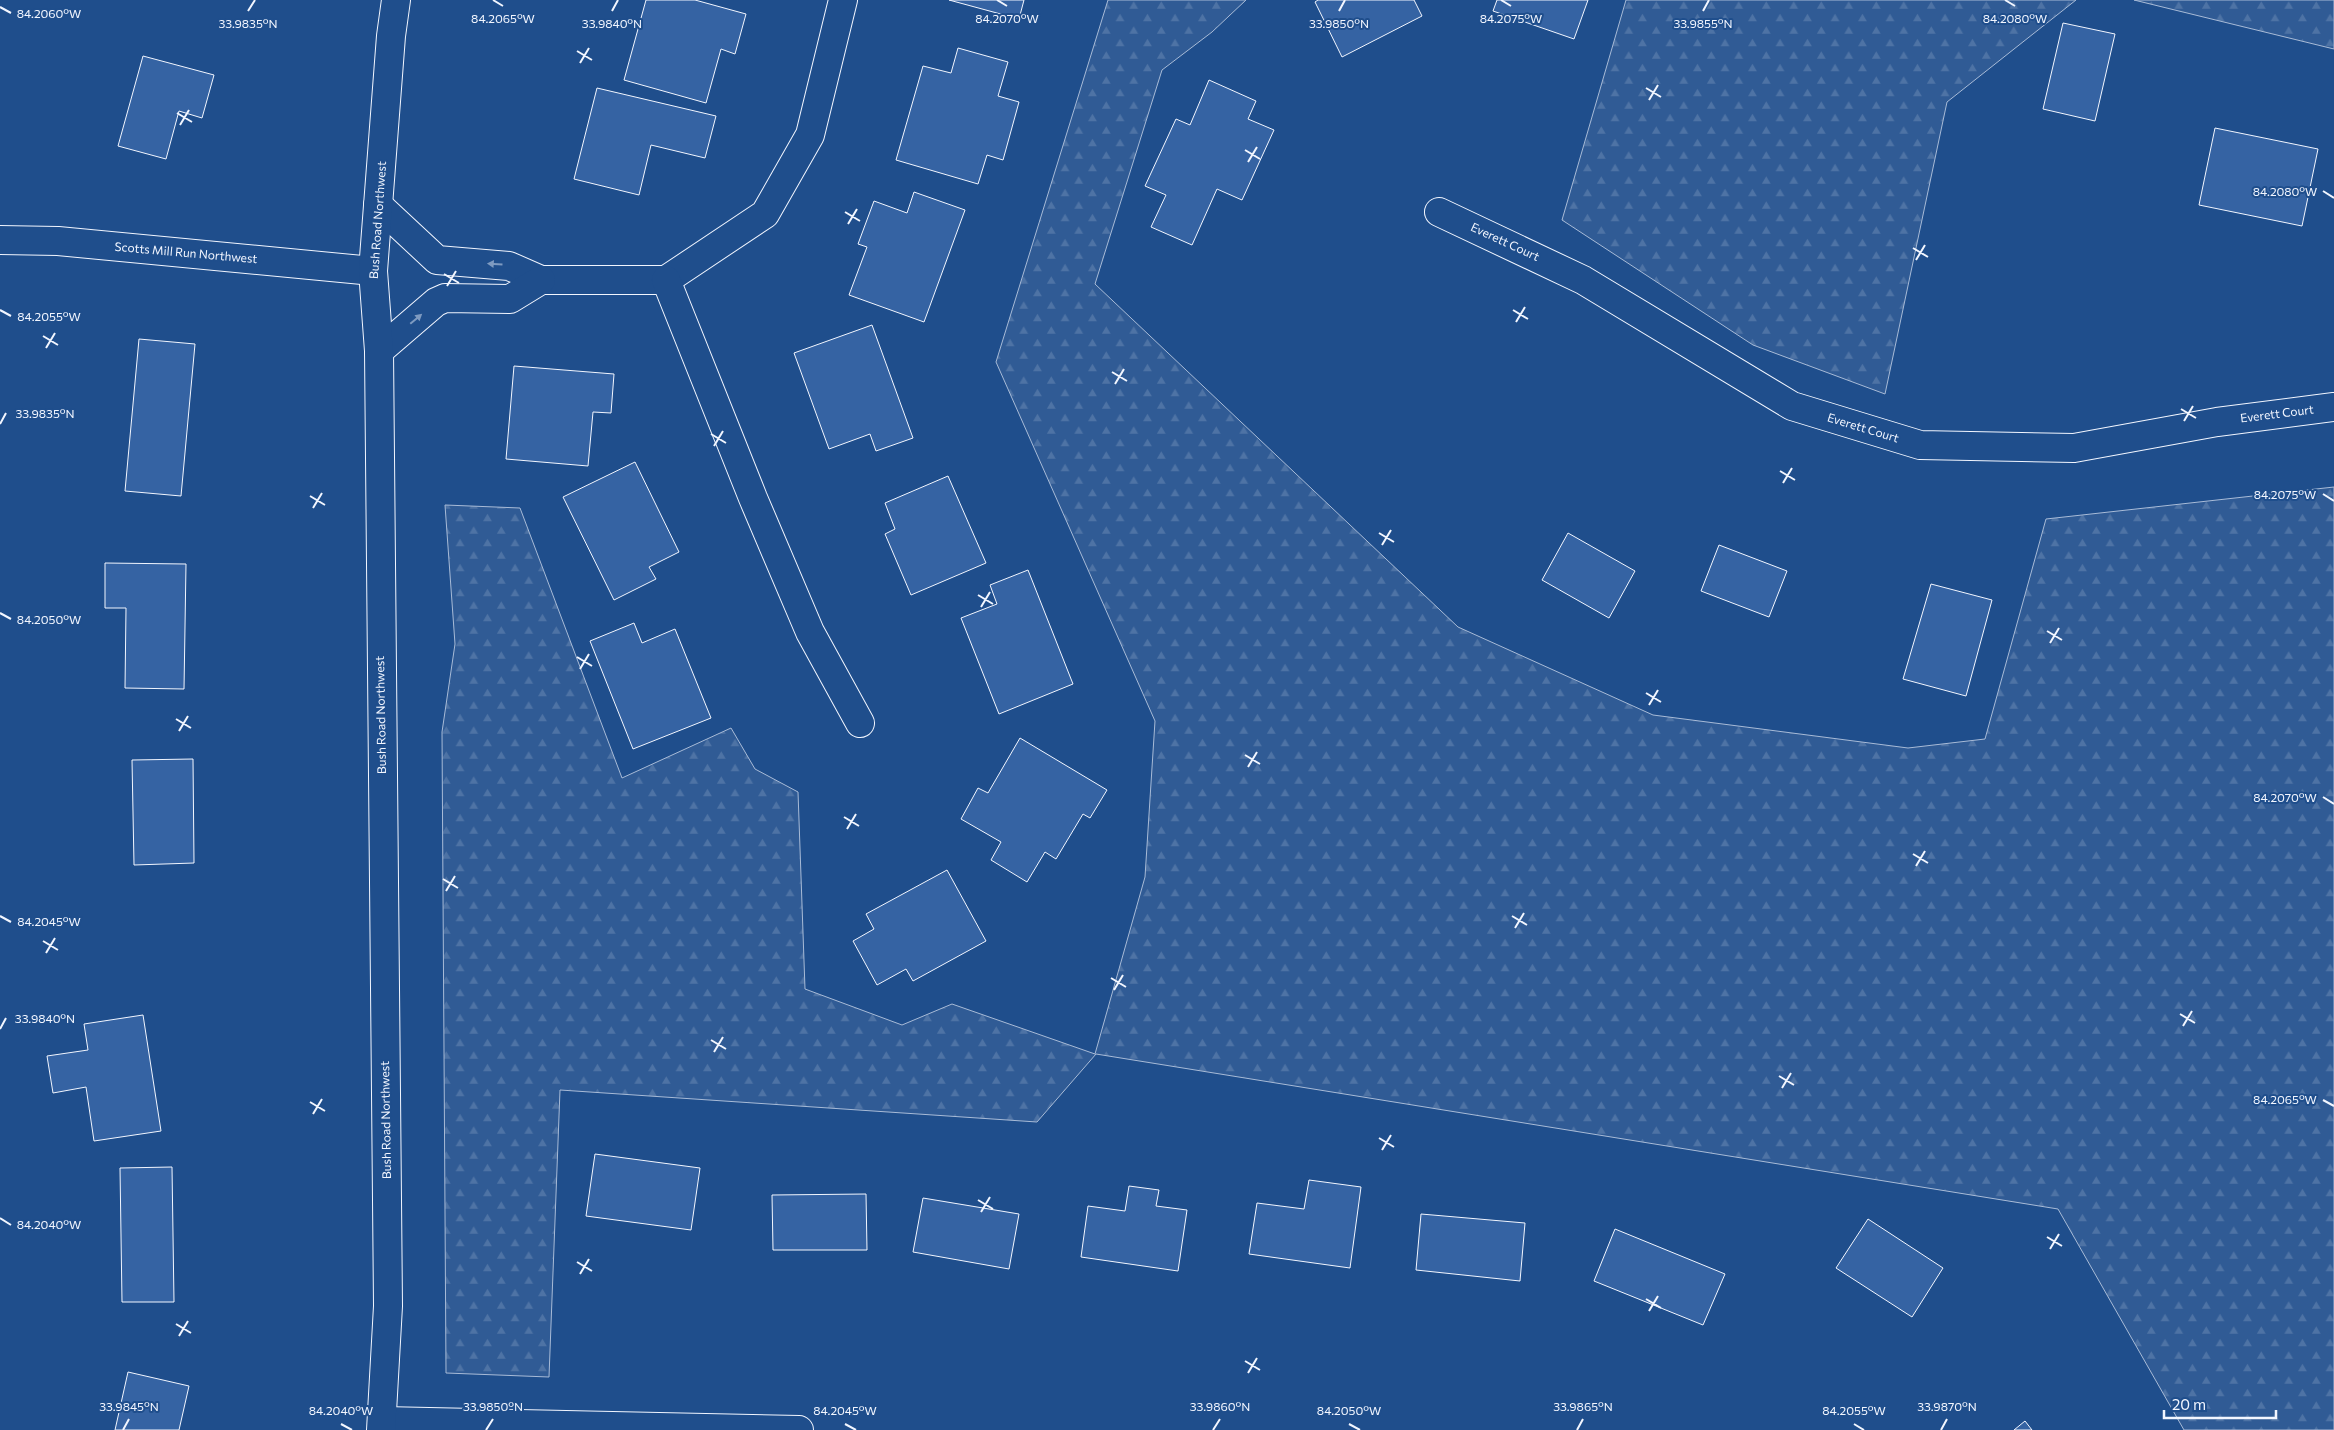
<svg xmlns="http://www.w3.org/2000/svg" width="2334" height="1430" font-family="Commissioner,sans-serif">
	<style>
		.forest { fill: url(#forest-firs); stroke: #a8bbd7 }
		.building { fill: #3563a3; stroke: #f2f6ff }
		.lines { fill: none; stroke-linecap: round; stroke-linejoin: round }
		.street-casing { stroke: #f2f6ff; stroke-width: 30 }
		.secondary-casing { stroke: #f2f6ff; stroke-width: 30 }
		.street { stroke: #1f4e8c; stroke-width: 28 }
		.secondary { stroke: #1f4e8c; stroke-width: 28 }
		.oneway { fill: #7e9ac0 }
		.ticks { fill: none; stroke: #f2f6ff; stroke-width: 2 }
		.labels { text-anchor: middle; stroke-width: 4; stroke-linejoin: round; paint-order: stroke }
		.street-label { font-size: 12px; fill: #f2f6ff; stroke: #1f4e8c }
		.ticks-label { font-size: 12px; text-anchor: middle; fill: #f2f6ff; stroke: #1f4e8c; stroke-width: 4; stroke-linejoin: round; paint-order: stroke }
	</style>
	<defs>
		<pattern id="forest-firs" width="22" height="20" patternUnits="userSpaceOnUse" patternTransform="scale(1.25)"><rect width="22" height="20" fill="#305b95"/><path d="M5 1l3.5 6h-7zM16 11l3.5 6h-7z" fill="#4e73a5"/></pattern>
	</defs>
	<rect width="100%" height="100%" fill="#1f4e8c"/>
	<g class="forest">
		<path d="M1108,0h138l-34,32 -50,38 -67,214 363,343 195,88 255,33 77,-9 61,-220 288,-32v943h-150l-126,-221 -962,-155 -59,68 -477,-32 -11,287 -103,-4 -4,-641 13,-88 -10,-139 75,3 102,270 109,-50 24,41 43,23 7,197 97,36 50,-21 143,50 50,-177 10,-156 -159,-359z"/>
		<path d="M1626,0h450l-129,102 -62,292 -132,-49 -191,-125z"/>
		<path d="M2134,0h200v49z"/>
	</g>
	<g class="building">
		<path d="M646,0h49l51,14 -11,40 -14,-5 -15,54 -82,-23z"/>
		<path d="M949,0h75l-5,19z"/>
		<path d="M1318,0h96l8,16 -80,41 -27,-55z"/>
		<path d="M1497,0h91l-14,39 -81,-28z"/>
		<path d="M2063,23l52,11 -20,87 -52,-12z"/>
		<path d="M958,48l50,14 -10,34 21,6 -16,58 -16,-5 -9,29 -82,-24 27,-94 28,7z"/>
		<path d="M143,56l71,19 -12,43 -23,-7 -13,48 -48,-13z"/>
		<path d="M1209,80l47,21 -8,18 26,11 -32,70 -25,-11 -25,56 -41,-18 15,-32 -21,-9 31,-67 14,6z"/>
		<path d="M597,88l119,28 -11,42 -54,-13 -12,50 -65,-16z"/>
		<path d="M2215,128l103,21 -16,77 -103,-21z"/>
		<path d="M914,192l51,18 -41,112 -75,-27 18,-48 -9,-3 16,-43 33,12z"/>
		<path d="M872,325l41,113 -37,13 -6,-17 -41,15 -35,-96z"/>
		<path d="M139,339l56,5 -14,152 -56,-5z"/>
		<path d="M514,366l100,8 -3,39 -18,-1 -5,54 -82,-7z"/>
		<path d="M635,462l44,90 -30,15 7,12 -42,21 -51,-103z"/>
		<path d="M948,476l38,87 -75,32 -26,-61 10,-5 -10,-26z"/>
		<path d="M1568,533l67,38 -26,47 -67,-38z"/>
		<path d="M1719,545l68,26 -18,46 -68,-26z"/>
		<path d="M105,563l81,1 -2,125 -59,-1 1,-80h-21z"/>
		<path d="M1028,570l45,114 -74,30 -38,-96 36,-14 -7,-19z"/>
		<path d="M1931,584l61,16 -26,96 -63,-17z"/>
		<path d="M634,623l8,20 33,-14 36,89 -78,31 -43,-108z"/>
		<path d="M1020,738l87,52 -17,28 -7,-4 -27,45 -11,-7 -18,30 -36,-22 10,-18 -40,-23 17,-31 10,5z"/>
		<path d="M193,759l1,104 -60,2 -2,-105z"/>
		<path d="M947,870l39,71 -73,40 -7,-12 -29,16 -24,-44 21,-12 -8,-15z"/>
		<path d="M143,1015l18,116 -67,10 -8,-54 -33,6 -6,-37 41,-6 -4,-26z"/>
		<path d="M595,1154l105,14 -9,62 -105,-14z"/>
		<path d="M172,1167l2,135h-52l-2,-134z"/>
		<path d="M1309,1180l52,7 -11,81 -101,-14 8,-51 47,6z"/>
		<path d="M1129,1186l30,4 -3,16 31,4 -9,61 -97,-14 7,-51 37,5z"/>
		<path d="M866,1194l1,56h-94l-1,-55z"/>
		<path d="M923,1198l96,16 -10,55 -96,-17z"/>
		<path d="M1421,1214l104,9 -5,58 -104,-11z"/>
		<path d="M1868,1219l75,49 -31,49 -76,-49z"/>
		<path d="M1615,1229l110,45 -22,51 -109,-44z"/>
		<path d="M128,1372l61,14 -10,44h-64z"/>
		<path d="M2025,1421l7,9h-18z"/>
	</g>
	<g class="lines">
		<g class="street-casing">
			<g id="street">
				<path d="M378,205l59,55 72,6 32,14h125l99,-66 45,-79 33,-135"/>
				<path d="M1439,212l144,68 209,126 128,39 154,3 143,-26 117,-15"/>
				<path d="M0,240l58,1 315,30"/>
				<path d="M666,280l87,218 57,134 50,91"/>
				<path d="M379,351l57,-49 9,-4 65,1 31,-19"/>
				<path d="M383,1421l416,9"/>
			</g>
		</g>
		<g class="secondary-casing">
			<path id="secondary" d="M381,1430l7,-124 -9,-955 -6,-80 18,-235 5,-36"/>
		</g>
		<use href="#street" class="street"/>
		<use href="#secondary" class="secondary"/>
	</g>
	<defs><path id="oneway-solid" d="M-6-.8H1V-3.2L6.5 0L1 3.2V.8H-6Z" transform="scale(1.25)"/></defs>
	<g class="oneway">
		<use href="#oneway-solid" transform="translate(495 264) rotate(-176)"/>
		<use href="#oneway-solid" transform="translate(416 319) rotate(-40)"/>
	</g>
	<path class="ticks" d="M493,0l10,6M997,0l10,6M1501,0l10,6M2005,0l10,6M0,7l11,6M248,11l7,-11M612,11l6,-11M1339,11l6,-11M1703,11l6,-11M577,51l15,9M580,63l9,-15M1646,88l15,9M1649,100l9,-15M177,113l15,9M180,125l9,-15M1245,150l15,9M1248,162l9,-15M2323,191l11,7M845,212l15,9M848,224l9,-15M1913,248l15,9M1916,260l9,-15M444,274l15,9M447,286l9,-15M0,310l11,6M1513,310l15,9M1516,322l9,-15M43,336l15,9M46,348l9,-15M1112,372l15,9M1115,384l9,-15M2181,409l15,9M2184,421l9,-15M0,424l6,-11M711,434l15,9M714,446l9,-15M1780,471l15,9M1783,483l9,-15M2323,494l11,7M310,496l15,9M313,508l9,-15M1379,533l15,9M1382,545l9,-15M978,595l15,9M981,607l9,-15M0,613l11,6M2047,631l15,9M2050,643l9,-15M577,657l15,9M580,669l9,-15M1646,693l15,9M1649,705l9,-15M176,719l15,9M179,731l9,-15M1245,755l15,9M1248,767l9,-15M2323,797l11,7M844,817l15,9M847,829l9,-15M1913,854l15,9M1916,866l9,-15M443,879l15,9M446,891l9,-15M0,916l11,6M1512,916l15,9M1515,928l9,-15M43,941l15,9M46,953l9,-15M1111,978l15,9M1114,990l9,-15M2180,1014l15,9M2183,1026l9,-15M0,1029l6,-11M711,1040l15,9M714,1052l9,-15M1779,1076l15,9M1782,1088l9,-15M2323,1100l11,6M310,1102l15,9M313,1114l9,-15M1379,1138l15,9M1382,1150l9,-15M978,1200l15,9M981,1212l9,-15M0,1218l11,7M2047,1237l15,9M2050,1249l9,-15M577,1262l15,9M580,1274l9,-15M1646,1299l15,9M1649,1311l9,-15M176,1324l15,9M179,1336l9,-15M1245,1361l15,9M1248,1373l9,-15M341,1424l11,6M845,1424l11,6M1349,1424l11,6M1854,1424l10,6M123,1430l6,-11M486,1430l7,-11M1213,1430l7,-11M1577,1430l6,-11M1941,1430l6,-11"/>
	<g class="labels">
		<g class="street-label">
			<text transform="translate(378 220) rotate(-86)" y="4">Bush Road Northwest</text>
			<text transform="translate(1505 242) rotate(25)" y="4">Everett Court</text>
			<text transform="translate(186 253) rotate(5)" y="4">Scotts Mill Run Northwest</text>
			<text transform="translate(2277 414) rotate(-7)" y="4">Everett Court</text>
			<text transform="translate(1863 428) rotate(17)" y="4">Everett Court</text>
			<text transform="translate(381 715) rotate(-91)" y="4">Bush Road Northwest</text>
			<text transform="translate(386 1120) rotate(-91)" y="4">Bush Road Northwest</text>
		</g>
	</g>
	<g class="ticks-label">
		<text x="49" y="18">84.2060°W</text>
		<text x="2015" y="23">84.2080°W</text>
		<text x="503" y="23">84.2065°W</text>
		<text x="1007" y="23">84.2070°W</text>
		<text x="1511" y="23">84.2075°W</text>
		<text x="612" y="28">33.9840°N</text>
		<text x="1703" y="28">33.9855°N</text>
		<text x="248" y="28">33.9835°N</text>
		<text x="1339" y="28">33.9850°N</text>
		<text x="2285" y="196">84.2080°W</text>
		<text x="49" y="321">84.2055°W</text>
		<text x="45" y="418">33.9835°N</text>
		<text x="2285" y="499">84.2075°W</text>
		<text x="49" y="624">84.2050°W</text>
		<text x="2285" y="802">84.2070°W</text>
		<text x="49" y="926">84.2045°W</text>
		<text x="45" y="1023">33.9840°N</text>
		<text x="2285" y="1104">84.2065°W</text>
		<text x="49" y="1229">84.2040°W</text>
		<text x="129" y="1411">33.9845°N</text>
		<text x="493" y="1411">33.9850°N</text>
		<text x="1220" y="1411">33.9860°N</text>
		<text x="1583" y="1411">33.9865°N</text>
		<text x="1947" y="1411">33.9870°N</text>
		<text x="341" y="1415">84.2040°W</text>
		<text x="845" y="1415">84.2045°W</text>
		<text x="1349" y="1415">84.2050°W</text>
		<text x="1854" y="1415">84.2055°W</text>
	</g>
	<path d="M2164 1410v8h112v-8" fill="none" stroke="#f2f6ff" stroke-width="2.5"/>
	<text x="2172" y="1410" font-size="15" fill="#f2f6ff" stroke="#1f4e8c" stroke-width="4" paint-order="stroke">20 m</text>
</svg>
